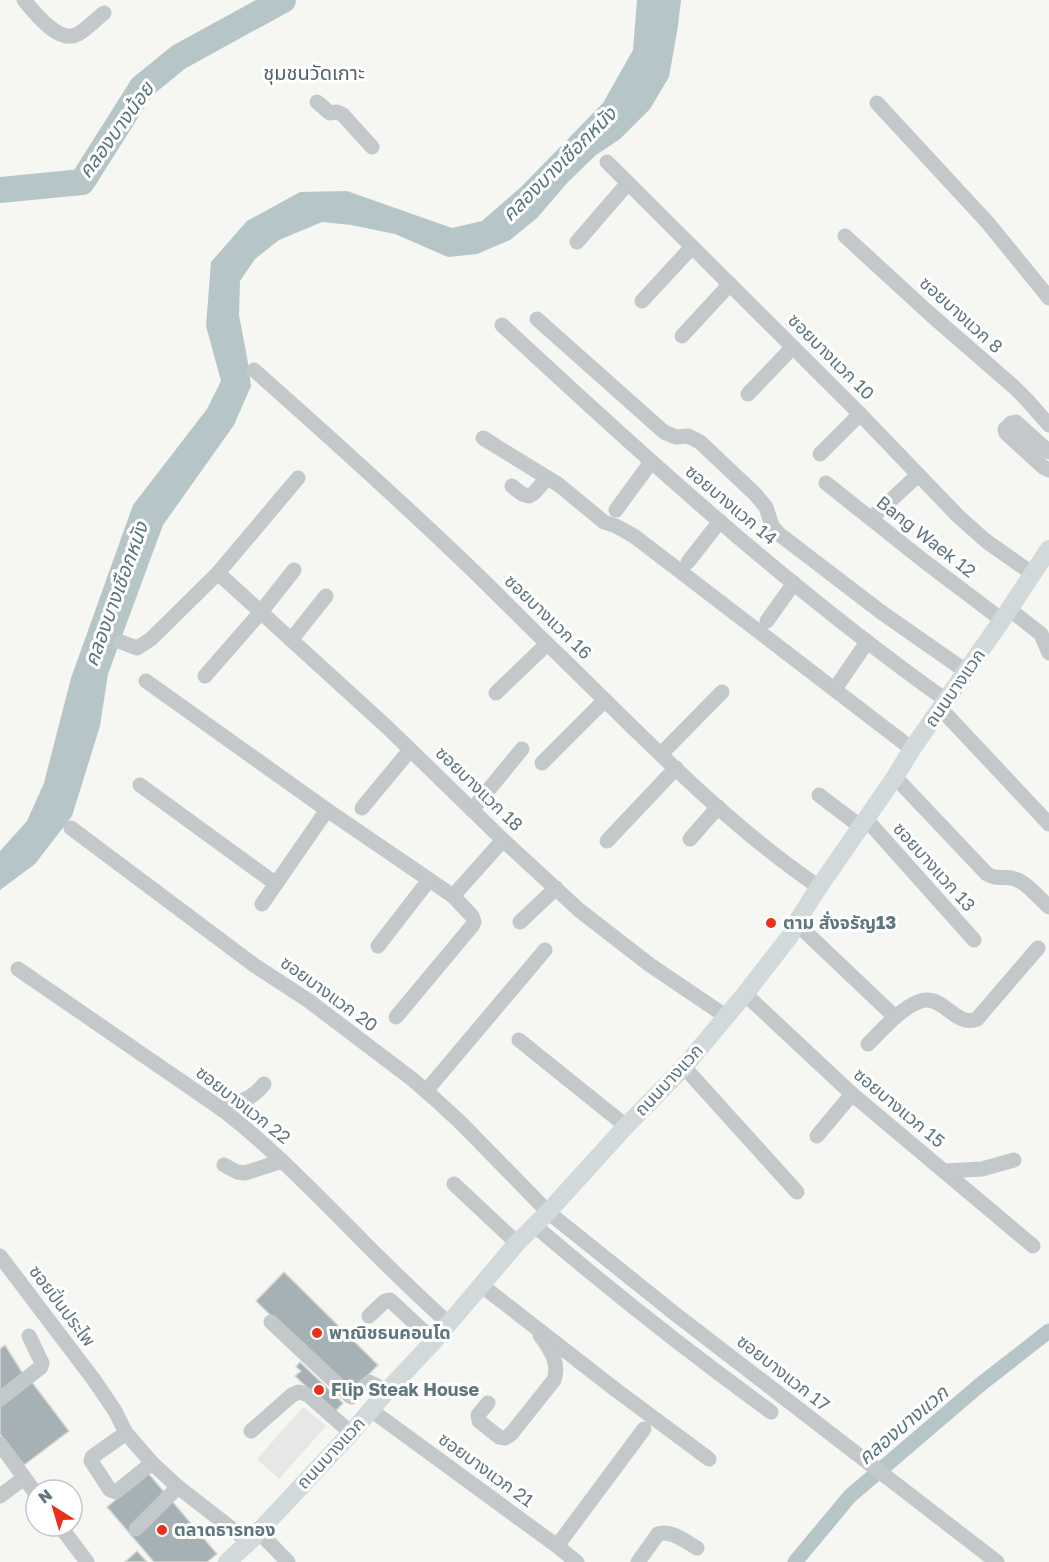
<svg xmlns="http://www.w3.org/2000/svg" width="1049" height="1562" font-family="'Golos Text','Noto Sans Thai',sans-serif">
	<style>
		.built { fill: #e7e7e6 }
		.water { fill: #b6c6c8 }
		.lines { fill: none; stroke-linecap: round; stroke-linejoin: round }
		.canal { stroke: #b6c6c8; stroke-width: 15 }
		.river { stroke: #b6c6c8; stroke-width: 26 }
		.building { fill: #a5b1b5; stroke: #d7d7d5; stroke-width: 1.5 }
		.minor { stroke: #c3c8ca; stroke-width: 15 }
		.major { stroke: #d2d9db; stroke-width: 18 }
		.poi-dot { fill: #eb2f1d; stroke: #fff; stroke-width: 2 }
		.labels { text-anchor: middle; stroke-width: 6; stroke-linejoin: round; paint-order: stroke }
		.street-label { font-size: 18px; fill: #5f767f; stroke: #fff }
		.poi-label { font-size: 18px; font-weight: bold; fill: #5f767f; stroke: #fff; text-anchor: start }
		.neighbourhood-label { font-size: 20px; fill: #52636a; stroke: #fff }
		.water-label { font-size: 20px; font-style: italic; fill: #5a767b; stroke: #fff }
	</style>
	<rect width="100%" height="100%" fill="#f6f6f2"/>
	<path class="built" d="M303,1407l23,19 -47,53 -22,-20z"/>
	<path class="water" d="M637,0h44l-3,26 -9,51 -19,32 -30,30 -24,16 -28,27 -31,36 -27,22 -33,14 -29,3 -53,-23 -44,-9 -29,-3 -43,18 -24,19 -15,22 -1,34 8,42 4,29 -17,39 -71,100 -55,149 -8,52 -28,90 -37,48 -35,26v-39l27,-30 17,-38 27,-105 62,-173 74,-96 14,-28 -15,-55 5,-64 36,-41 53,-29 47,-1 105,37 30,-7 39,-34 82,-84 30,-53z"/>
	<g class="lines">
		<path class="canal" d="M795,1562l55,-66 131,-112 68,-53"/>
		<path class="river" d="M0,190l82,-8 60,-95 37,-30 104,-57"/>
	</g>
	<g class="building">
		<path d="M284,1272l94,93 -28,28 -94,-92z"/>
		<path d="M5,1345l20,32 -25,20v-48z"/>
		<path d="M300,1362l43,41 -9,10 -39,-37 6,-5 -5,-4z"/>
		<path d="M31,1381l38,50 -45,34 -24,-31v-31z"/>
		<path d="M148,1473l69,81 -10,8h-53l-47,-55z"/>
		<path d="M137,1551l10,11h-22z"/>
	</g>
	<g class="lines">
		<g class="minor">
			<path d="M24,0c10,12 35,45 54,34 9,-5 18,-15 26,-21"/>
			<path d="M317,102l13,11 7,-1 6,3 29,32"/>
			<path d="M877,103l111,120 61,75"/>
			<path d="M607,162l253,252 98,102 28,25 47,33"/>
			<path d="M845,236l85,78 84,73 13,13 22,25"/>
			<path d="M577,242l51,-59"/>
			<path d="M642,301l50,-54"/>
			<path d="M537,319l127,113 12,5 12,-1 12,6 55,52 11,13 6,19 7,8 102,78 86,60"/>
			<path d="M502,325c142,132 286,263 445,376"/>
			<path d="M682,336l48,-52"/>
			<path d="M254,370c70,62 140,125 208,190 34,32 66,66 100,98 82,80 163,165 257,229"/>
			<path d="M748,394l45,-47"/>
			<path d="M483,438l76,47 45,37 12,4 18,10 278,213"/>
			<path d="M1049,452l-33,-30 -5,1 -6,6 1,4 37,34 6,3"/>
			<path d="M820,454l40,-40"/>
			<path d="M826,483l98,78 78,59"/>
			<path d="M512,486l10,8 7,2 5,-3 13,-15"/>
			<path d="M616,510l35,-48"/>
			<path d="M877,513l41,-38"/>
			<path d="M688,562l32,-41"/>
			<path d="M218,573l170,155 115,112 76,70 71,55 77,52"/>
			<path d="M1009,609l32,25 8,19"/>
			<path d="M767,621l27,-38"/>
			<path d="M291,640l35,-44"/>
			<path d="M121,642l16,6 14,-9 67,-66 80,-95"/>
			<path d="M205,676l55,-63 34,-43"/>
			<path d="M146,681l181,129 126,86 50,-56"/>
			<path d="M837,686l30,-44"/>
			<path d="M496,693l51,-49"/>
			<path d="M941,709l108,115"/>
			<path d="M661,754l61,-62"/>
			<path d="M542,763l63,-63"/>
			<path d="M895,777l92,97c11,7 17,1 28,5 11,3 25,20 34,28"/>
			<path d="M140,785l136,99"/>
			<path d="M819,795l42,32"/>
			<path d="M362,808l48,-58"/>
			<path d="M472,810l50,-61"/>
			<path d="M866,819l108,121"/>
			<path d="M71,828l183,137 55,36 103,78 23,20 26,24 87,89 126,101 323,249"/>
			<path d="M690,839l28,-32"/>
			<path d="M607,841l69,-73"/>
			<path d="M262,904l65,-94"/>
			<path d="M520,922l36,-34"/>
			<path d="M796,923l99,94"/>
			<path d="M378,946l51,-66"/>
			<path d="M18,969l205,141c44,34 83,74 122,113 34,35 68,68 103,100"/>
			<path d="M745,994l107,100 181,152"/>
			<path d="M396,1017l76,-91 2,-4 -2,-6 -19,-20"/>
			<path d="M519,1040l107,86"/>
			<path d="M868,1044c13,-13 40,-44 59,-44 19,0 30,27 50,19l61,-71"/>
			<path d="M684,1067l113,125"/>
			<path d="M426,1091l119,-141"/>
			<path d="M223,1110c16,-9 30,-11 41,-26"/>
			<path d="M817,1136l35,-42"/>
			<path d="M224,1165l13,7 8,1 37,-12"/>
			<path d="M944,1171l38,-2 32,-9"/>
			<path d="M454,1184l63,59"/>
			<path d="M534,1225c77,66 156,128 237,187"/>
			<path d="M0,1256l94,124 21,31 11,22 26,30 26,24 71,55"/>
			<path d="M481,1285l135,105 93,69"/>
			<path d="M369,1316l16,-15 5,-1 44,41"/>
			<path d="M271,1322l79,74 2,1 17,-15 18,9"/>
			<path d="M0,1399l41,-32 1,-4 -13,-27"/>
			<path d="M488,1403l-10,12 1,6 20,16 6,1 6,-4 43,-54c6,-17 -4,-31 -14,-45"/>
			<path d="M371,1410l186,136 20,16"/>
			<path d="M251,1431l41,-36 7,-3 9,3 43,38"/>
			<path d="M126,1433l-34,24 -1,4 19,29 6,2 36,-29"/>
			<path d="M0,1444l36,50"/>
			<path d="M0,1496l24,-18"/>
			<path d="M60,1526l27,36"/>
			<path d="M136,1529l42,-42"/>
			<path d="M258,1531l30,31"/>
			<path d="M557,1546l87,-117"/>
			<path d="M638,1562l20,-28c13,-5 28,8 39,14"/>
		</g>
		<path class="major" d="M227,1562l22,-20 102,-109 36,-42 47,-50 83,-98 31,-31 78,-86 58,-59 61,-73 45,-58 6,-13 23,-36 76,-110 17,-28 90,-129 47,-71"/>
	</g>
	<g class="poi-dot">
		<circle cx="771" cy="923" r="6"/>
		<circle cx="317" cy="1333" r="6"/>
		<circle cx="319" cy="1390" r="6"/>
		<circle cx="162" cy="1530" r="6"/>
	</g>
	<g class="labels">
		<g class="street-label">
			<text transform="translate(961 315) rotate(42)" y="6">ซอยบางแวก 8</text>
			<text transform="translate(831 357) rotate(45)" y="6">ซอยบางแวก 10</text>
			<text transform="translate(731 505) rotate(40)" y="6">ซอยบางแวก 14</text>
			<text transform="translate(926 537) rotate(38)" y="6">Bang Waek 12</text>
			<text transform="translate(548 617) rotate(44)" y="6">ซอยบางแวก 16</text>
			<text transform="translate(955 688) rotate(-55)" y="6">ถนนบางแวก</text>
			<text transform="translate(479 789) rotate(44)" y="6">ซอยบางแวก 18</text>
			<text transform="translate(934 867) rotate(48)" y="6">ซอยบางแวก 13</text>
			<text transform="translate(329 994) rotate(36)" y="6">ซอยบางแวก 20</text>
			<text transform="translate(669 1080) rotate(-47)" y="6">ถนนบางแวก</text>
			<text transform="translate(243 1105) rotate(38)" y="6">ซอยบางแวก 22</text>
			<text transform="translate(899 1108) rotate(40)" y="6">ซอยบางแวก 15</text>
			<text transform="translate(62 1306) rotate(53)" y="6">ซอยปิ่นประไพ</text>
			<text transform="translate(783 1373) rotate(38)" y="6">ซอยบางแวก 17</text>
			<text transform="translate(331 1453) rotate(-47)" y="6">ถนนบางแวก</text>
			<text transform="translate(486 1470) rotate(36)" y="6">ซอยบางแวก 21</text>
		</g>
		<g class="poi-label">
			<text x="783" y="929">ตาม สั่งจรัญ13</text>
			<text x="329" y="1339">พาณิชธนคอนโด</text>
			<text x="331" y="1396">Flip Steak House</text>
			<text x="174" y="1536">ตลาดธารทอง</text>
		</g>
		<g class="neighbourhood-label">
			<text x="314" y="80">ชุมชนวัดเกาะ</text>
		</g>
		<g class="water-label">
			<text transform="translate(116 130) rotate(-54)" y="7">คลองบางน้อย</text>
			<text transform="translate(559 164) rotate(-45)" y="7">คลองบางเชือกหนัง</text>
			<text transform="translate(116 594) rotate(-70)" y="7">คลองบางเชือกหนัง</text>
			<text transform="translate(903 1425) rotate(-40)" y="7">คลองบางแวก</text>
		</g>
	</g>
	<g transform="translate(54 1508) rotate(323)"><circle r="28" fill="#ffffff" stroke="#bfc8cc" stroke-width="1.5"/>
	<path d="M0-4.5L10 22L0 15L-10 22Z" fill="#eb2f1d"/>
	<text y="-9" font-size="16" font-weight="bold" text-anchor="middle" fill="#5f767f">N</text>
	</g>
</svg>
